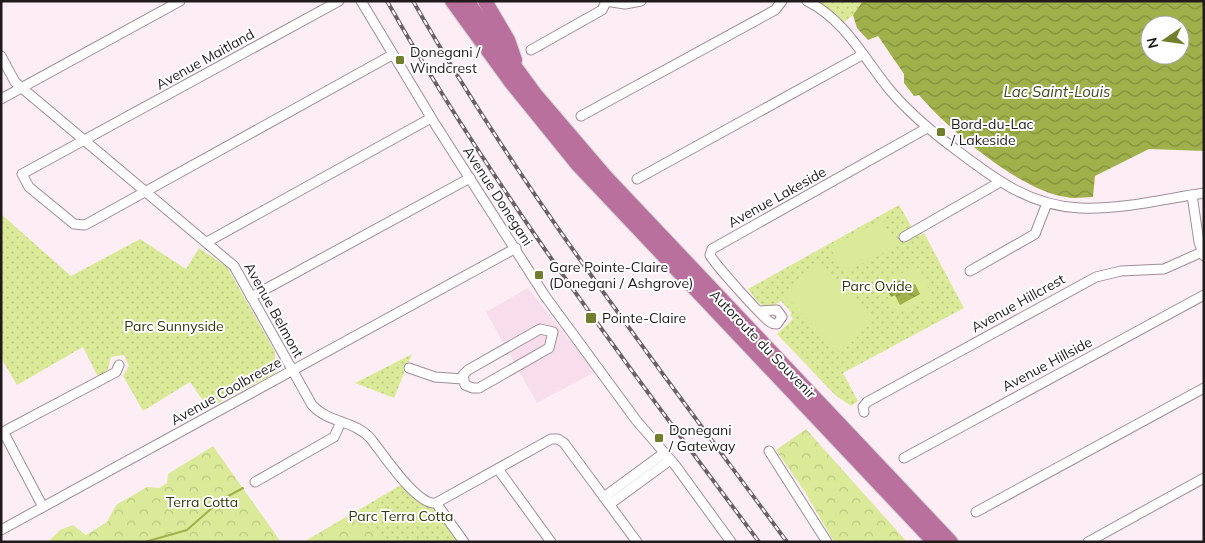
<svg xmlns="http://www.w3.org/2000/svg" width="1205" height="543" font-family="Mulish,sans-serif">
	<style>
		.built { fill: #f8deec }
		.green { fill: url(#green-dots) }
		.forest { fill: url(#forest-crowns) }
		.pitch { fill: #daea99 }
		.water { fill: url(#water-waves); fill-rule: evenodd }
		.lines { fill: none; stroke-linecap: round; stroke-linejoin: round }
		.stream { stroke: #a0b14b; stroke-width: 2 }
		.minor-casing { stroke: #9f8e97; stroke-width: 11 }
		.highway-casing { stroke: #d2d1d2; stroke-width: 16 }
		.minor { stroke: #fff; stroke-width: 9 }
		.highway { stroke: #b9709c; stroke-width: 14 }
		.rail-casing { stroke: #6a6165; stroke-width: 4 }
		.rail { stroke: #fff; stroke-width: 2; stroke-dasharray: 5.5; stroke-linecap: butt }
		.poi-dot { fill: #717f2c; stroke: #fff; stroke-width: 2 }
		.labels { text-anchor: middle; stroke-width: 4; stroke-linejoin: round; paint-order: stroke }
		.poi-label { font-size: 14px; fill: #201a1d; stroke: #fff; text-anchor: start }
		.street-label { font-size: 14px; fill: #201a1d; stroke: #fff }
		.park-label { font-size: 14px; fill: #31380c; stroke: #fff }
		.water-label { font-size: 15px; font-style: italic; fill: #41491f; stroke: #fff }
	</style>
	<defs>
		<pattern id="green-dots" width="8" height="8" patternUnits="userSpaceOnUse" patternTransform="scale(1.25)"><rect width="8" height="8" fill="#daea99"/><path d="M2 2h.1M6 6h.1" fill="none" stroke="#bbc883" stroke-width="1.8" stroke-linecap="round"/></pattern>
		<pattern id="forest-crowns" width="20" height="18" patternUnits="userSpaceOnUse" patternTransform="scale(1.25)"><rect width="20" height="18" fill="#daea99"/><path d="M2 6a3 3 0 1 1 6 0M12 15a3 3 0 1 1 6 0" fill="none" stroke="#bbc883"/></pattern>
		<pattern id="water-waves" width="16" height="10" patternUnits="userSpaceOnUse" patternTransform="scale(1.25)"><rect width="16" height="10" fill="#a0b14b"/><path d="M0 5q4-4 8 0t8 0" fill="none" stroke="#828f3e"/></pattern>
	</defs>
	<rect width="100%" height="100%" fill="#fdeef6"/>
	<path class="built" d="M528,288l67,84 -58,31 -51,-91z"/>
	<g class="green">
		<path d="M817,1h46l-10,14 -10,8z"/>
		<path d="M899,205l18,31 7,-3 40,75 -121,65 15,28 -7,5 -16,-11 -58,-61 16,-15 -3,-4 2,-2 -11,-12 -10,6c-14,-1 -15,-9 -23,-18z"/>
		<path d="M1,214l70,62 69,-37 46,30 13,-21 28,19 48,85 1,21 -68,35 -18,-26 -47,29 -20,-35 6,-10 -5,-11 -13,2 -3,12 -10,8 -15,-30 -66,38 -16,-27z"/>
		<path d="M412,354l-18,44 -39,-15z"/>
		<path d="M406,482l25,21 34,39h-161z"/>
	</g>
	<g class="forest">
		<path d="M806,429l101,113h-73l-29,-50 -29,-42z"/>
		<path d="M213,446l68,96h-233l12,-12 13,-5 13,10 21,-13 9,-17 31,-18 12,1 8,-5 1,-9z"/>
		<path d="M351,514l34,28h-81z"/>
	</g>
	<g class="pitch">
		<path d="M882,220l14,26 -52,27 -14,-26z"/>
		<path d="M915,264l20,36 -10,5 -2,-5 -26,14 -16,-29 29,-16 -1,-2z"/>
		<path d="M818,265l55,56 -32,32 -55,-56z"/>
	</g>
	<g class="water">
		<path d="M863,1h341v150l-55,-2 -54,27 -2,21c-9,0 -19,2 -27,0 -47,-7 -117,-67 -147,-102l-5,1 -10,-13v-9l-26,-38 -10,4 -11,-12 -4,-13zM1150,25h30v30h-30z"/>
		<path d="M900,280l5,9 10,-5 5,10 -20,11 -5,-10 -4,2 -5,-10z"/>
	</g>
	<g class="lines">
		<path class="stream" d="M145,542l42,-12 34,-30 22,-12"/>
		<g class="minor-casing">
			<g id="minor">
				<path d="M339,1l-317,173 7,13 45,37 11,1 307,-170"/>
				<path d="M361,1l74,123 110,172 91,124 39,45 56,77"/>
				<path d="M605,1l20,3 16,-3"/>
				<path d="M807,1c37,18 57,57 82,88 21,25 44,44 70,63 37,28 72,54 121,56 40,2 84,-9 124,-15"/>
				<path d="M531,50l71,-40 4,-8"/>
				<path d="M1,56l14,26 7,6 212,178 78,139c17,19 43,15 59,34 12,15 46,67 65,64l28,39"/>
				<path d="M1,99l179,-98"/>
				<path d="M581,116l194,-106 7,-9"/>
				<path d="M637,179l225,-124"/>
				<path d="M1192,195l7,47 5,14"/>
				<path d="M904,237l96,-55"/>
				<path d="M207,242l224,-124"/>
				<path d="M970,271l65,-37 12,-31"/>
				<path d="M251,297l219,-119"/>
				<path d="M759,311l18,-1 5,7 -5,7c-4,0 -4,0 -7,-2 -9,-6 -57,-60 -60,-67l2,-6 215,-121"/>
				<path d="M540,329l13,3 -4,16 -70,40h-6l-8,-3 -2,-10 5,-5z"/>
				<path d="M409,368l26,9 28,2"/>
				<path d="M864,412l-1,-5 4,-5 229,-125 25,-6 43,-2 38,-17"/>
				<path d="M1,433l115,-61 3,-7"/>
				<path d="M1,433l5,4 37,70"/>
				<path d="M769,451l58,91"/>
				<path d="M904,458l300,-163"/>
				<path d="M498,469l53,73"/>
				<path d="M255,482l79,-45 7,-15"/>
				<path d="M604,497l60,-44"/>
				<path d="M436,503l115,-64h7l6,4 73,99"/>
				<path d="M610,504l60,-44"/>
				<path d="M976,512l228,-124"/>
				<path d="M1,530l515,-282"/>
				<path d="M1088,542l116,-64"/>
			</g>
		</g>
		<g class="highway-casing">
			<g id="highway">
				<path d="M452,1l58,80 68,84 356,377"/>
				<path d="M467,1l68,93 71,83 345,365"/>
				<path d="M485,1l23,39 7,20"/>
			</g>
		</g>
		<use href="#minor" class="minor"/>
		<use href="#highway" class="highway"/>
		<g class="rail-casing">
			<g id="rail">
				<path d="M387,1c108,191 241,365 372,541"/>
				<path d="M413,1c109,191 244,364 374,541"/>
			</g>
		</g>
		<use href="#rail" class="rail"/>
	</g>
	<g class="poi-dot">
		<rect x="395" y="55" width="10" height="10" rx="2.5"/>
		<rect x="936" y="127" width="10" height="10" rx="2.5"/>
		<rect x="534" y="270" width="10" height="10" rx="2.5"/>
		<rect x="585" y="312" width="12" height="12" rx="2.5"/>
		<rect x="654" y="433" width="10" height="10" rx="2.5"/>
	</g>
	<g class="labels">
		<g class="poi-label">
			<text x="410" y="57">Donegani /<tspan x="410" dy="16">Windcrest</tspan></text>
			<text x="951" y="129">Bord-du-Lac<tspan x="951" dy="16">/ Lakeside</tspan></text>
			<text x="549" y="272">Gare Pointe-Claire<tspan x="549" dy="16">(Donegani / Ashgrove)</tspan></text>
			<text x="602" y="323">Pointe-Claire</text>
			<text x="669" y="435">Donegani<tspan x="669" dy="16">/ Gateway</tspan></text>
		</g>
		<g class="street-label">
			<text transform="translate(205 59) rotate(-29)" y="5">Avenue Maitland</text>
			<text transform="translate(498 196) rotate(57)" y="5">Avenue Donegani</text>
			<text transform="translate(777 197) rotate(-29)" y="5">Avenue Lakeside</text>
			<text transform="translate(1018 303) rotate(-29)" y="5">Avenue Hillcrest</text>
			<text transform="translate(274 310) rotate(61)" y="5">Avenue Belmont</text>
			<text transform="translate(763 344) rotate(46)" y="5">Autoroute du Souvenir</text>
			<text transform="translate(1047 364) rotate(-28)" y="5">Avenue Hillside</text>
			<text transform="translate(226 391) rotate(-29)" y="5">Avenue Coolbreeze</text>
		</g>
		<g class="park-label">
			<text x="877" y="291">Parc Ovide</text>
			<text x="174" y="331">Parc Sunnyside</text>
			<text x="202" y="507">Terra Cotta</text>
			<text x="401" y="521">Parc Terra Cotta</text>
		</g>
		<g class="water-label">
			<text x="1057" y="97">Lac Saint-Louis</text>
		</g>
	</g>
	<rect width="1205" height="543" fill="none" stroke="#201a1d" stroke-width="5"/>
	<g transform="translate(1165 40) rotate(257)"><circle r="24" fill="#ffffff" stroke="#a6a3a5"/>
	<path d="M0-4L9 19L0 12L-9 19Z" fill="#717f2c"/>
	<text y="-8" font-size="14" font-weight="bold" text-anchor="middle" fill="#201a1d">N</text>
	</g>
</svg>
